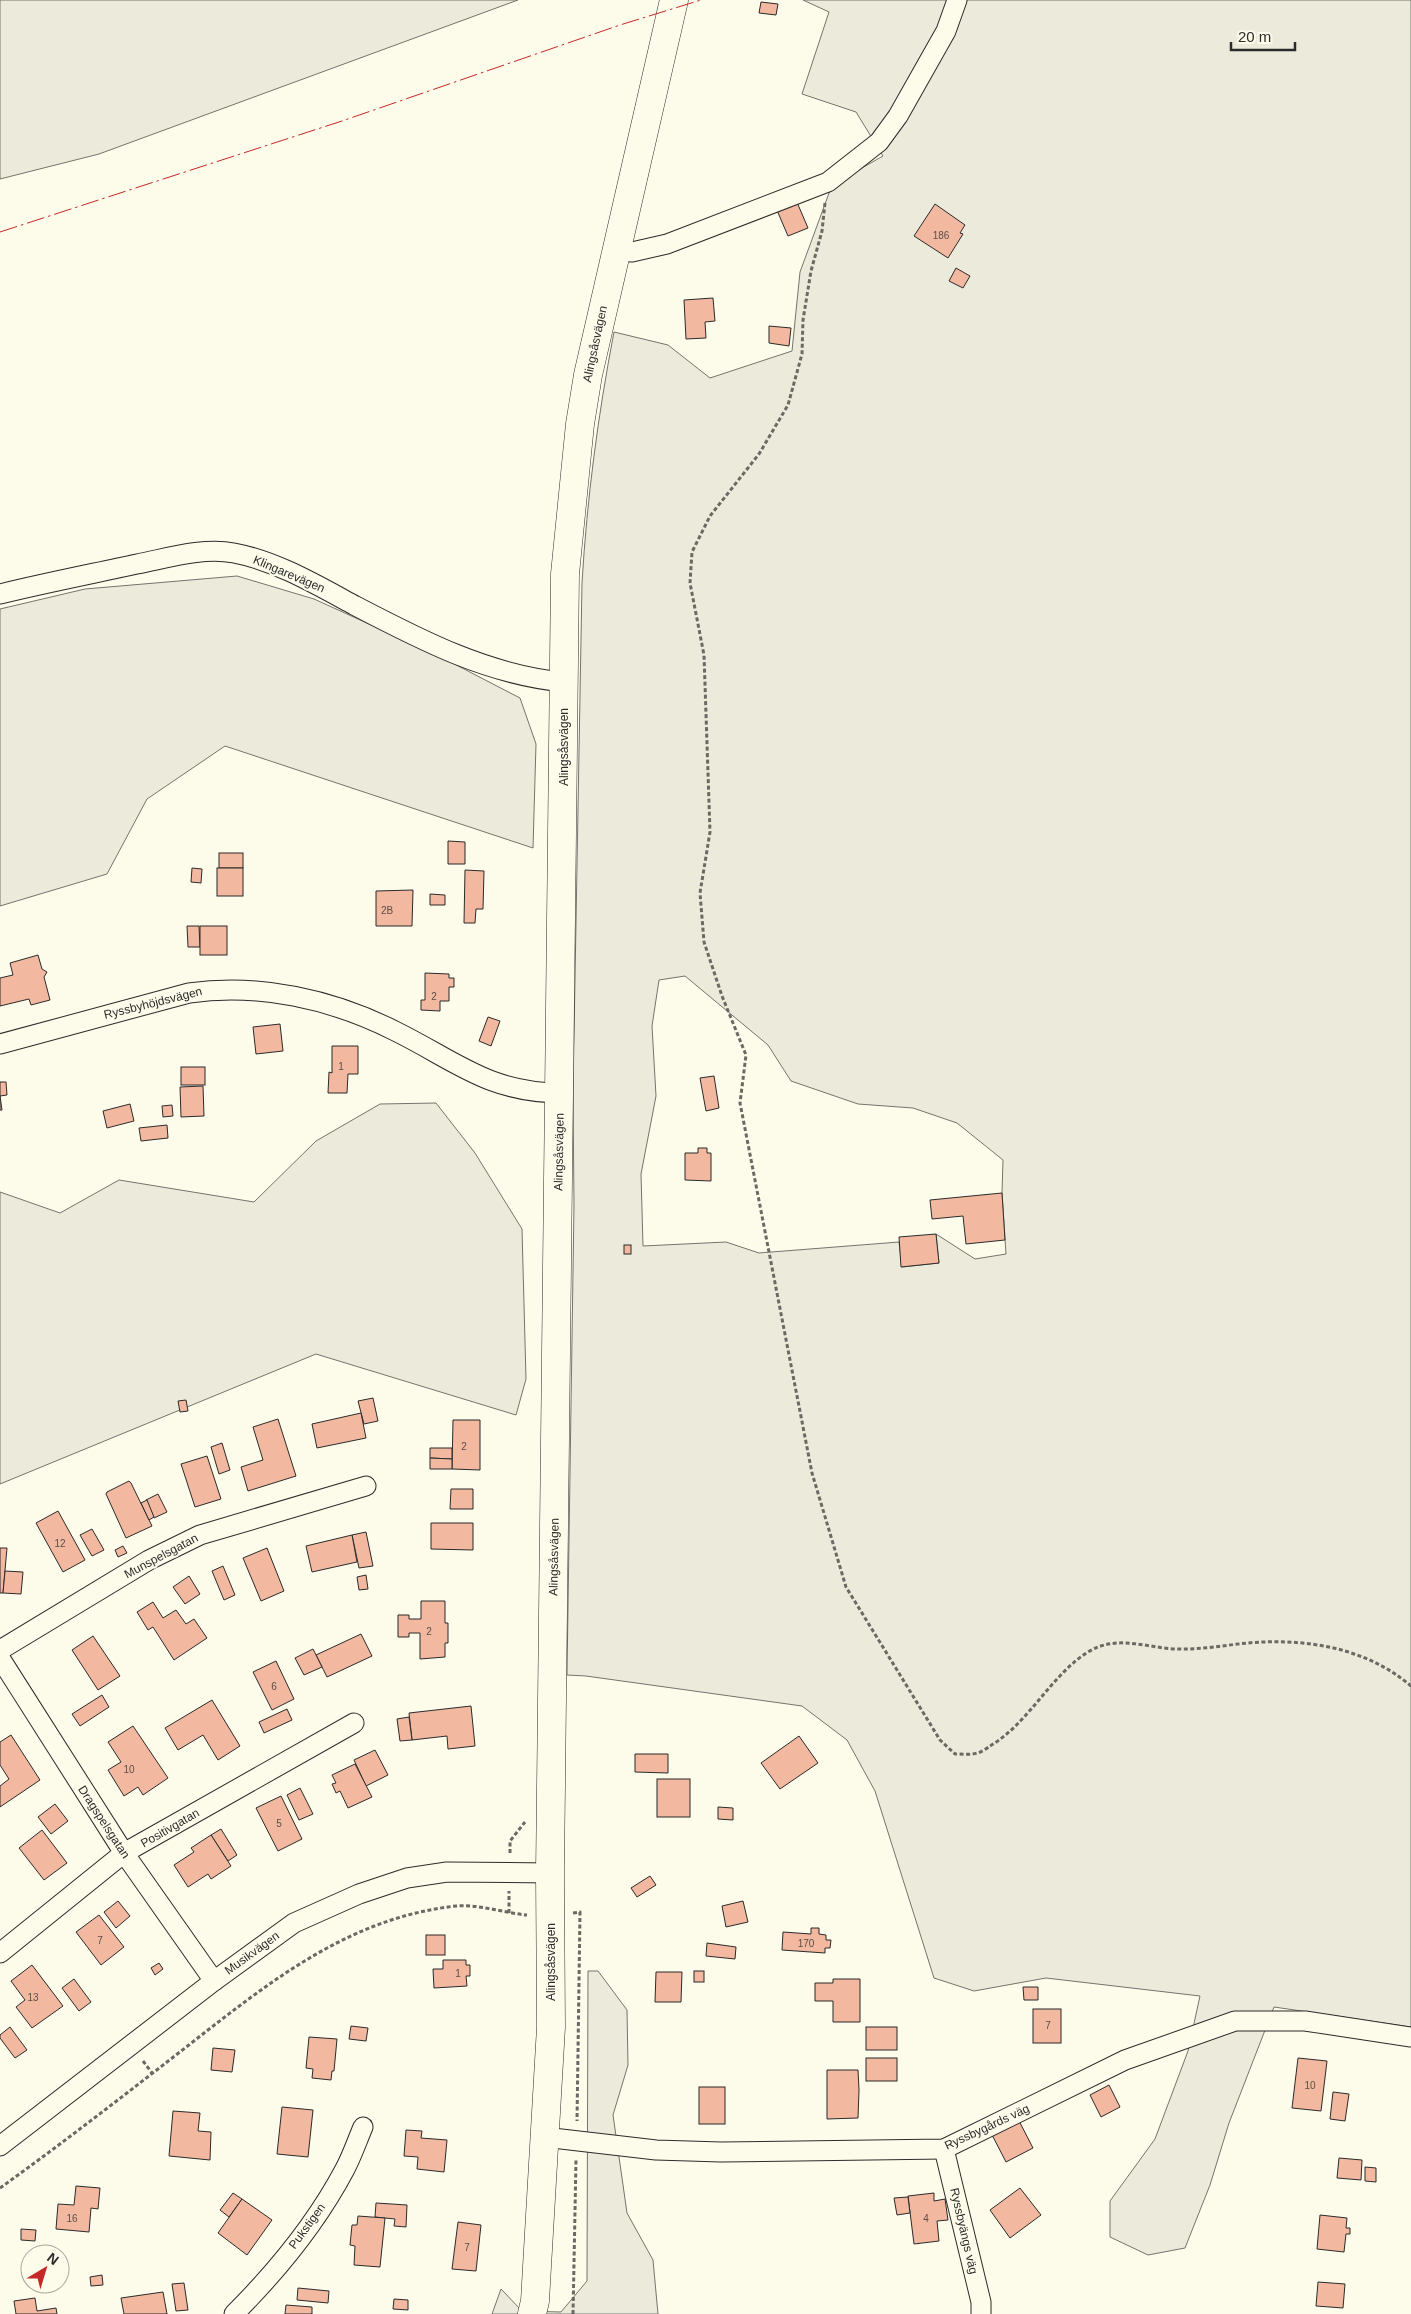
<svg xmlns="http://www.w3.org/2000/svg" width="1411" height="2314" font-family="Arial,sans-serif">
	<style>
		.green { fill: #ecebdb; stroke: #74746e; fill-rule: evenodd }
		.building { fill: #f2b8a0; stroke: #2b2b2b }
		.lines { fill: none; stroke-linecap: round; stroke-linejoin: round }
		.minor-casing { stroke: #2b2b2b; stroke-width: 21 }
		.secondary-casing { stroke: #2b2b2b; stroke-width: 29 }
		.path { stroke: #6a6964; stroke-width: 3; stroke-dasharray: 4 2.5; stroke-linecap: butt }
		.minor { stroke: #fdfbea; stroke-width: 19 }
		.secondary { stroke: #fdfbea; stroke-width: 28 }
		.power { stroke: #c62828; stroke-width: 1; stroke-dasharray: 18 4 2.5 4; stroke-linecap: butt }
		.labels { text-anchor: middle; stroke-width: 4; stroke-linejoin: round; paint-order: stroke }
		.number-label { font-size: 10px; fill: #5d4e48 }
		.street-label { font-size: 12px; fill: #2b2b2b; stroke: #fdfbea }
	</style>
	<rect width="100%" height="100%" fill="#fdfbea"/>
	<g class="green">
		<path d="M0,0h518l-419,154 -99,25z"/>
		<path d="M803,0h608v2027l-137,-20 -45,116 -19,62 -25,63 -37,7 -38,-18v-36l45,-62 33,-88 12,-55 -154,-18 -72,13 -40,-13 -59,-187 -28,-51 -45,-34 -216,-30 -19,-1 7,-470 -1,-112 9,-510c5,-85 16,-168 32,-251l54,13 42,33 82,-27 8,-79 32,-87 51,-29 -27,-44 -54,-18 27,-82zM685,976l83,69 23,36 67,23 55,4 44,15 46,37 -1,33 4,61 -31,5 -39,-25 3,29 -37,4 -3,-25 -140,11 -33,-11 -83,4 -2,-72 15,-78 -4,-70 7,-46z"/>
		<path d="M237,576l77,23 121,55 85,44 16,46 -3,104 -308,-102 -78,53 -40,75 -107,32v-297l85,-20z"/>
		<path d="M436,1103l39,50 47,76 4,150 -10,36 -200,-61 -316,130v-292l60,21 59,-33 135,22 62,-61 64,-37z"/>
		<path d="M588,1971h10l29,39 1,55 -15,50 14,98 26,47 5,54h-166l9,-25 21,22 39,1 26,-31z"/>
	</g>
	<g class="building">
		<path d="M761,2l17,2 -2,11 -17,-2z"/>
		<path d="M796,200l12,28 -20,8 -12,-28z"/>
		<path d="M935,204l30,21 -5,8 3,1 -15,24 -34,-22z"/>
		<path d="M956,268l14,8 -7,12 -14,-7z"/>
		<path d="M713,298l2,23 -10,1 1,16 -20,1 -2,-39z"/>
		<path d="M769,326l22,2 -2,18 -20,-3z"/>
		<path d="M448,841l17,1v22h-17z"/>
		<rect x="219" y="853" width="24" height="15"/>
		<path d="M192,868l10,1 -1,14 -10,-1z"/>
		<rect x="217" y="868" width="26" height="28"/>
		<path d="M465,870l19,1 -1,38h-7l-1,14h-11z"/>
		<path d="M413,890l-1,36h-36v-35z"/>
		<path d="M430,894l15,1v10h-15z"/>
		<path d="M187,926h12l1,21h-12z"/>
		<rect x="200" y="926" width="27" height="29"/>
		<path d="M38,955l4,14 5,3 -3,5 6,23 -19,5 -2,-6 -29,7v-28l13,-3 -3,-12z"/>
		<path d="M425,973l24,1v4h5v9h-5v14h-9v10l-19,-1v-10h4z"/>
		<path d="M488,1017l12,4 -9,25 -12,-5z"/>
		<path d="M280,1024l3,27 -27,3 -3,-27z"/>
		<path d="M332,1046h26v28h-10l-1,19h-19l1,-21 3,1z"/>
		<rect x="181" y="1067" width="24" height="18"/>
		<path d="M714,1076l5,32 -13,3 -6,-33z"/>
		<path d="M0,1082h6l1,13 -7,1 2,14h-2z"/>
		<path d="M203,1086l1,30 -23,1 -1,-30z"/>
		<path d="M130,1104l4,17 -27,7 -4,-17z"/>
		<path d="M172,1105l1,11 -10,1 -1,-11z"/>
		<path d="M167,1125l1,13 -27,3 -2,-13z"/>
		<path d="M698,1148h9v5h4v28l-26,-1v-27h13z"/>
		<path d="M1002,1193l3,47 -39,4 -3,-28 -31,3 -2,-19z"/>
		<path d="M936,1234l3,29 -38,4 -2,-30z"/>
		<rect x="624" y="1245" width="7" height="9"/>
		<path d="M373,1398l5,23 -14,3 -6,-23z"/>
		<path d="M186,1400l2,11 -8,1 -2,-11z"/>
		<path d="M361,1413l5,25 -49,10 -5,-24z"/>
		<path d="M278,1419l18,57 -48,15 -7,-24 22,-7 -10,-33z"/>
		<path d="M453,1420h27v50l-28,-1z"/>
		<path d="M222,1443l8,27 -11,4 -8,-27z"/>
		<path d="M430,1448h22v11l-22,-1z"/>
		<path d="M207,1456l14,43 -26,8 -14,-43z"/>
		<path d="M430,1458l22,1v10h-22z"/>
		<path d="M129,1481l2,2 21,43 -26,12 -20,-44 1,-2z"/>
		<path d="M451,1489h22v20h-23z"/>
		<path d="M158,1494l9,18 -13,6 -8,-18z"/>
		<path d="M147,1500l7,17 -5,3 -8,-17z"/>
		<path d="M58,1511l27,49 -22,12 -27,-49z"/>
		<path d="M431,1523h42v27l-42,-1z"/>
		<path d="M92,1529l12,21 -12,6 -12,-21z"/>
		<path d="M366,1532l7,34 -14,2 -7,-33z"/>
		<path d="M352,1535l5,27 -45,10 -6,-26z"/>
		<path d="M123,1546l4,7 -9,4 -3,-7z"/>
		<path d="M0,1548h7l-4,45h-3z"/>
		<path d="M267,1548l17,43 -23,10 -18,-43z"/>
		<path d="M223,1566l12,29 -11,5 -12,-29z"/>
		<path d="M5,1571l18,1 -2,22 -18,-1z"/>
		<path d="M366,1575l2,14 -9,1 -2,-13z"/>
		<path d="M189,1576l11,18 -15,10 -12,-17z"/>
		<path d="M421,1601h24v22h3v20h-3v14l-25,2v-26h-11v4h-11v-22h11v4h12z"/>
		<path d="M153,1602l10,16 13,-8 10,14 8,-5 13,19 -33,22 -21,-33 -5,3 -11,-18z"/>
		<path d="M361,1634l11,22 -45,21 -11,-22z"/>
		<path d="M93,1636l27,40 -22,14 -26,-40z"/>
		<path d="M313,1649l9,18 -18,8 -9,-17z"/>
		<path d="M276,1661l18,38 -22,11 -19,-38z"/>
		<path d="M102,1695l7,12 -29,19 -8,-12z"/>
		<path d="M212,1700l28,46 -22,14 -15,-25 -25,15 -13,-22z"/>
		<path d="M471,1706l4,40 -27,3 -1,-13 -35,4 -3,-27z"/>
		<path d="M287,1709l5,11 -28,13 -5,-11z"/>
		<path d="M409,1717l3,23 -12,1 -3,-22z"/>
		<path d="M133,1726l35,52 -25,17 -5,-8 -14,9 -16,-26 13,-8 -13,-20z"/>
		<path d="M11,1735l29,45 -40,27v-21l9,-7 -9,-14v-23z"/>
		<path d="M799,1736l19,27 -38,26 -19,-26z"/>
		<path d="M375,1750l13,25 -22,11 -12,-26z"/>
		<path d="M635,1754h33v19l-33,-1z"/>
		<path d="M355,1764l17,33 -24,11 -8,-17 -4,2 -4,-9 4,-1 -4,-8z"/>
		<rect x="657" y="1779" width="33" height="38"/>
		<path d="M300,1788l13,26 -14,6 -12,-25z"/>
		<path d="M281,1796l21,43 -24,12 -22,-43z"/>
		<path d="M55,1804l13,17 -17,13 -13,-17z"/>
		<path d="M718,1807l15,1v12l-15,-1z"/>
		<path d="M221,1829l16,26 -9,6 -17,-26z"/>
		<path d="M42,1830l25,33 -23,17 -25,-32z"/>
		<path d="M211,1835l20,31 -20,13 -3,-5 -20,13 -14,-22 20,-13 -3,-4z"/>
		<path d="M650,1876l6,9 -19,12 -6,-9z"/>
		<path d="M118,1901l12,15 -14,12 -12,-16z"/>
		<path d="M743,1901l5,21 -22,5 -4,-21z"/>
		<path d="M99,1915l25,32 -23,18 -25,-33z"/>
		<path d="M811,1928h8v6l7,1v5h5l-1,8h-5v5l-43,-3 1,-18 28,2z"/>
		<rect x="426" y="1935" width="19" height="20"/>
		<path d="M707,1943l29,4 -1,12 -29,-3z"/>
		<path d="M443,1960h23v5h4v11h-4l1,10 -33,2 -1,-19h10z"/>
		<path d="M159,1963l4,6 -8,6 -4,-7z"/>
		<path d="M32,1965l31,41 -31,22 -16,-21 9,-7 -14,-19z"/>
		<rect x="694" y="1971" width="10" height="11"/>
		<path d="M656,1972h26l-1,30h-26z"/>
		<path d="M74,1979l17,23 -12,9 -17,-23z"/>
		<path d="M833,1979h27v43h-27v-21h-18v-18h18z"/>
		<path d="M1023,1987h15v13h-14z"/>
		<rect x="1033" y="2009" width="28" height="34"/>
		<path d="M351,2026l17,2 -2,13 -17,-2z"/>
		<path d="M10,2027l17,23 -12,8 -15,-20v-3z"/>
		<rect x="866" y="2027" width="31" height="23"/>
		<path d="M309,2037l28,2 -3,32h-2l-1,9 -19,-2 1,-9 -7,-1z"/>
		<path d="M213,2048l22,2 -3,22 -21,-2z"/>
		<rect x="866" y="2058" width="31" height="23"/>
		<path d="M1298,2058l29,3 -6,50 -29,-3z"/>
		<path d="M827,2070h31l1,20 -1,28 -31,1z"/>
		<path d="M1109,2085l11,22 -19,10 -11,-22z"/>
		<rect x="699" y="2087" width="26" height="37"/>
		<path d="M1333,2092l16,2 -4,27 -15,-2z"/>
		<path d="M282,2107l31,3 -5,47 -31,-3z"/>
		<path d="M173,2111l27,2 -2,18 13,1 -1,28 -41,-4z"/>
		<path d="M1017,2117l16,31 -27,14 -16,-31z"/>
		<path d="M406,2130l16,1 -1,7 26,2 -3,32 -27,-3 1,-12 -14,-1z"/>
		<path d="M1339,2158l23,2 -1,20 -24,-2z"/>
		<path d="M1365,2167l11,1v14l-11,-1z"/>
		<path d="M76,2186l24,2 -2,21 -7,-1 -2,24 -33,-3 2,-25 16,1z"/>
		<path d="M1020,2188l21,27 -31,23 -20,-28z"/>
		<path d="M233,2193l9,6 -13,18 -9,-7z"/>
		<path d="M934,2193v8l11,-2 3,21 -11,1 2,20 -25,3 -6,-48z"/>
		<path d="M908,2197l2,16 -13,2 -3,-17z"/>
		<path d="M242,2199l30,21 -25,35 -29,-22z"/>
		<path d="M376,2203l31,2 -1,22 -12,-1 1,-7 -20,-2z"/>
		<path d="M1320,2215l27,3 -1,10h4v6h-4l-2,18 -27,-3z"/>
		<path d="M358,2216l27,2 -5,49 -26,-2 1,-19 -5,-1 2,-20h5z"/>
		<path d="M458,2222l23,3 -5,46 -24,-2z"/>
		<path d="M21,2229l15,1 -1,11 -14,-1z"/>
		<path d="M102,2275l1,10 -12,1 -1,-9z"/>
		<path d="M1318,2282l27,2 -2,24 -27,-2z"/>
		<path d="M184,2283l4,27 -12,1 -4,-27z"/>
		<path d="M298,2288l31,3 -1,12 -31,-3z"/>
		<path d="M163,2292l4,22h-43l-3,-16z"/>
		<path d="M35,2298l2,13 19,-3 1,6h-41l-2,-13z"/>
		<path d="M394,2299l14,1v10l-15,-1z"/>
		<path d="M286,2305l26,2v7h-27z"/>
	</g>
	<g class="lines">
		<g class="minor-casing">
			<g id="minor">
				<path d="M617,250l15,2 35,-8 161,-62 51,-40 19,-26 48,-85 11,-31"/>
				<path d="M0,594c45,-11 91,-20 137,-30 31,-6 66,-17 97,-11 42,8 81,31 118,51 67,35 135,71 212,78"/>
				<path d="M0,1044l189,-51c70,-10 143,6 206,38 61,30 92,61 165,62"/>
				<path d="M0,1650l149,-90 51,-25 166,-49"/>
				<path d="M0,1658l124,195 90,128"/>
				<path d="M0,1953l124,-100 230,-130"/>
				<path d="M544,2137l112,13 65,2 223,-3 181,-89 110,-39h70l106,16"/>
				<path d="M0,2146l214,-165 80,-58 65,-29 48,-16 40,-6 103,1"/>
				<path d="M944,2149l37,153v12"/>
				<path d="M234,2314c42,-42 83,-92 111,-145 7,-13 12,-28 18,-42"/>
			</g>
		</g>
		<g class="secondary-casing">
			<path id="secondary" d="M532,2314l3,-13 16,-274 -1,-154 15,-1299 15,-150 8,-49 86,-375"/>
		</g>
		<g class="path">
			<path d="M825,203l-3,28 -11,40 -8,49 -1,34 -14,51 -29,49 -49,62 -18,36 -2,31 14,72 6,177 -10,61 4,49 18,54 24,59 -6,48 72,370 34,114 94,153 15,14c6,0 16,1 22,-1 5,-1 10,-5 13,-7 39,-23 61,-71 98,-94 29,-18 58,-4 89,-3 29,1 57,-6 86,-7 54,-2 107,9 148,44"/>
			<path d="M510,1853v-12l15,-19"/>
			<path d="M509,1913v-22"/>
			<path d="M573,1913l7,-1 -3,209"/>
			<path d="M143,2061l9,12"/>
			<path d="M0,2188c60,-43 118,-88 176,-133 85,-66 168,-137 280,-149 23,-2 48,7 71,9"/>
			<path d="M573,2314l3,-154"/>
		</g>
		<use href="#minor" class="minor"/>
		<use href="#secondary" class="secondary"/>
		<path class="power" d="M0,232l342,-111 278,-96 81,-25"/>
	</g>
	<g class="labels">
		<g class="number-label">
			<text x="941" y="239">186</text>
			<text x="387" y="914">2B</text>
			<text x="434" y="1000">2</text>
			<text x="341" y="1070">1</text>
			<text x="464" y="1450">2</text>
			<text x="60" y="1547">12</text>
			<text x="429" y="1635">2</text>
			<text x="274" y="1690">6</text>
			<text x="129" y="1773">10</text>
			<text x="279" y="1827">5</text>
			<text x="100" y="1944">7</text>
			<text x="806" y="1947">170</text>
			<text x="458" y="1977">1</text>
			<text x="33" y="2001">13</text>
			<text x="1048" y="2029">7</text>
			<text x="1310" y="2089">10</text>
			<text x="72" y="2222">16</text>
			<text x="926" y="2222">4</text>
			<text x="467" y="2251">7</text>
		</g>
		<g class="street-label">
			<text transform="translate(595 344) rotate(-78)" y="4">Alingsåsvägen</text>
			<text transform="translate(289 574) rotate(23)" y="4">Klingarevägen</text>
			<text transform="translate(564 747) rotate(-90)" y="4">Alingsåsvägen</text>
			<text transform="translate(153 1003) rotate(-14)" y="4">Ryssbyhöjdsvägen</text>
			<text transform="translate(559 1152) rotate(-89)" y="4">Alingsåsvägen</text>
			<text transform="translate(161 1556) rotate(-28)" y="4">Munspelsgatan</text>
			<text transform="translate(554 1557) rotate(-89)" y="4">Alingsåsvägen</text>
			<text transform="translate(104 1822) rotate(57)" y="4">Dragspelsgatan</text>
			<text transform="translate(170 1828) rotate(-30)" y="4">Positivgatan</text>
			<text transform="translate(252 1953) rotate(-36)" y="4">Musikvägen</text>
			<text transform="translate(551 1962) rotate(-90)" y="4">Alingsåsvägen</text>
			<text transform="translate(987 2127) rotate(-25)" y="4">Ryssbygårds väg</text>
			<text transform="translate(307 2226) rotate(-54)" y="4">Pukstigen</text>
			<text transform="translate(964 2231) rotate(77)" y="4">Ryssbyängs väg</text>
		</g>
	</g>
	<g transform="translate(45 2269) rotate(38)"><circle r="24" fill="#fdfbea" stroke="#a9a89e"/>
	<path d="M0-4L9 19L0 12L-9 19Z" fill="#c62828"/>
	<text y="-8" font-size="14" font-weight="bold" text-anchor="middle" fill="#2b2b2b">N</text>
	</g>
	<path d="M1231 42v8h64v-8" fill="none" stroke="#2b2b2b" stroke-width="2.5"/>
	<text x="1238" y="42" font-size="15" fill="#2b2b2b" stroke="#fdfbea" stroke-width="4" paint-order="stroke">20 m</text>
</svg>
